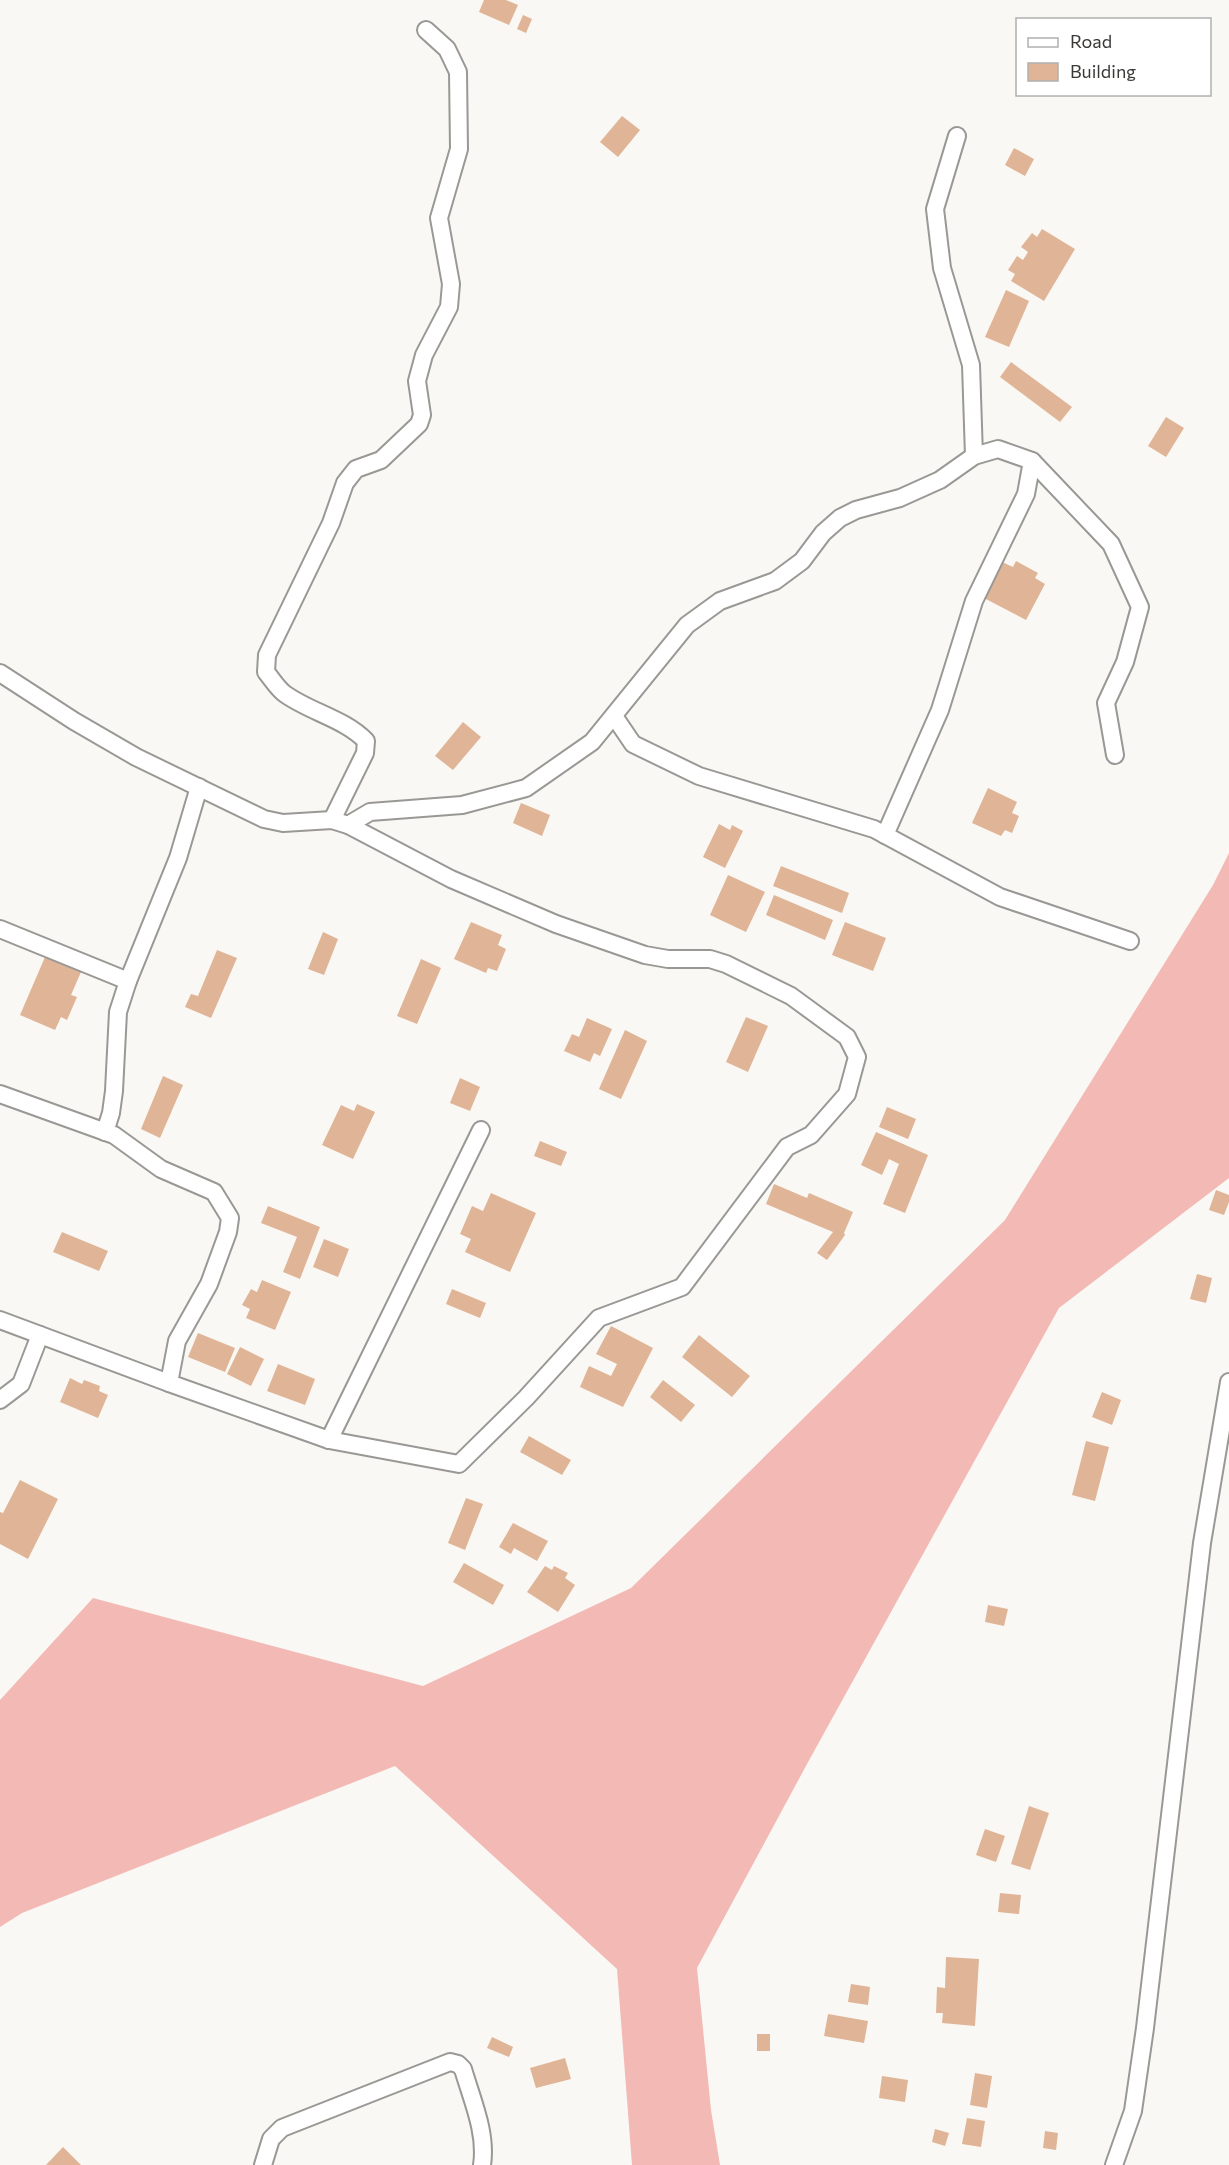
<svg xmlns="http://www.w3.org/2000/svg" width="1229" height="2165" font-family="Commissioner,sans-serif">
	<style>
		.forest { fill: #f3bab5 }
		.building { fill: #e0b496 }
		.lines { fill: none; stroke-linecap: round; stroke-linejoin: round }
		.street-casing { stroke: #9a9894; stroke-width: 20 }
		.street { stroke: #fff; stroke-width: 16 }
	</style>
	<rect width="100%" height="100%" fill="#faf8f4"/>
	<path class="forest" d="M1229,853v325l-170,130 -252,456 -110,204 14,142 9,55h-88l-15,-196 -222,-203 -373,147 -22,14v-227l93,-102 330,88 208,-98 374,-368 208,-335z"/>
	<g class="building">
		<path d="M484,0h22l12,5 -9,20 -30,-13z"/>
		<path d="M523,15l9,4 -6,14 -9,-4z"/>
		<path d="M622,116l18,14 -22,27 -18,-15z"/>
		<path d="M1014,148l20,11 -9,17 -20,-11z"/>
		<path d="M1042,229l33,20 -31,52 -33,-20 4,-7 -7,-4 9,-14 6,4 5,-8 -7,-5 11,-14 5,4z"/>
		<path d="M1006,290l23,11 -20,46 -24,-10z"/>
		<path d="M1011,362l61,45 -12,15 -60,-45z"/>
		<path d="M1166,417l18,11 -18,29 -18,-11z"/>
		<path d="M1016,561l22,12 -3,5 10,6 -19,36 -42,-22 18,-36 11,5z"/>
		<path d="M463,722l18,15 -28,33 -18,-14z"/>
		<path d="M988,788l29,14 -5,11 7,3 -7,17 -7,-3 -4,6 -29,-13z"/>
		<path d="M521,803l29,12 -8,21 -29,-13z"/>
		<path d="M719,824l11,6 2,-5 11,6 -18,37 -22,-11z"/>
		<path d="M781,866l68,27 -7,20 -69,-27z"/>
		<path d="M728,875l37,17 -19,40 -36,-17z"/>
		<path d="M774,895l59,25 -8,20 -59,-25z"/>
		<path d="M471,922l31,13 -4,10 8,4 -9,22 -9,-3 -2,5 -32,-14z"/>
		<path d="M845,922l41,16 -13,33 -41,-16z"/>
		<path d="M323,932l15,7 -14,36 -16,-6z"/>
		<path d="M217,950l20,8 -26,60 -26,-11 6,-13 7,2z"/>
		<path d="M45,957l36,15 -10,23 6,2 -10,23 -6,-3 -6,13 -35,-15z"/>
		<path d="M421,959l20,9 -24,56 -20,-8z"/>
		<path d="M746,1017l22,9 -20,46 -22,-10z"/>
		<path d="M587,1018l25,11 -12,27 -6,-3 -4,9 -26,-11 8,-17 7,3z"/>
		<path d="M625,1030l22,11 -26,58 -22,-10z"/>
		<path d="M163,1076l20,9 -23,53 -19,-9z"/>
		<path d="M460,1078l20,9 -10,24 -20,-8z"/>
		<path d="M357,1104l18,8 -22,47 -31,-14 19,-40 13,6z"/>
		<path d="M887,1107l29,12 -8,20 -29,-12z"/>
		<path d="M876,1132l52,23 -23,58 -22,-9 16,-40 -10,-5 -7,16 -21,-10z"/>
		<path d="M540,1141l27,11 -6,14 -27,-10z"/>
		<path d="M774,1184l33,14 2,-5 44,19 -9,21 1,2 -18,25 -10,-7 16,-21 -67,-28z"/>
		<path d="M1216,1190l13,5v7l-5,13 -15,-5z"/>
		<path d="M491,1193l45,20 -26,59 -45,-20 6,-13 -11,-5 12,-28 11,5z"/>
		<path d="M268,1206l52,21 -20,52 -17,-7 14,-35 -36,-14z"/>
		<path d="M62,1232l46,19 -9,20 -46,-19z"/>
		<path d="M324,1239l25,10 -11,28 -25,-10z"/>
		<path d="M1197,1274l15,4 -6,25 -16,-4z"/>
		<path d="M262,1280l29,12 -16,38 -29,-12 4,-9 -8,-4 9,-16 6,3z"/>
		<path d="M452,1289l34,14 -6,15 -34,-14z"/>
		<path d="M611,1326l42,22 -30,59 -43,-20 9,-21 22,10 6,-12 -21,-10z"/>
		<path d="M198,1333l37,15 -10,24 -37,-15z"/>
		<path d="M699,1335l51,41 -18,21 -50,-40z"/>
		<path d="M240,1347l24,12 -13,27 -24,-12z"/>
		<path d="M278,1364l37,15 -10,26 -38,-14z"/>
		<path d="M70,1378l12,6 2,-4 16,6 -1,5 9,4 -10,23 -38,-16z"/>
		<path d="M663,1380l32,25 -14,17 -31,-25z"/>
		<path d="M1102,1392l19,8 -9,25 -20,-8z"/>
		<path d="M529,1436l42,24 -9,15 -42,-23z"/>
		<path d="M1086,1441l23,6 -14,54 -23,-6z"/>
		<path d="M20,1480l38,19 -30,60 -28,-15v-32l3,1z"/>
		<path d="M466,1498l17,6 -18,46 -17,-7z"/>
		<path d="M513,1523l35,18 -11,20 -23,-13 -3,6 -12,-7z"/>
		<path d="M464,1563l40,22 -11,20 -40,-23z"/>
		<path d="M545,1566l7,4 2,-4 14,7 -3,5 10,7 -17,27 -31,-20z"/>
		<path d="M988,1605l20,4 -4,17 -19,-4z"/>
		<path d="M1029,1806l20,7 -19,57 -19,-6z"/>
		<path d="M985,1829l20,7 -9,26 -20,-7z"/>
		<path d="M1000,1893l21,2 -2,19 -21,-2z"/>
		<path d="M946,1957l33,2 -4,67 -33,-3 1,-10h-7l1,-26 8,1z"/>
		<path d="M851,1984l19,3 -2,18 -20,-3z"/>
		<path d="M828,2014l40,7 -4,22 -40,-7z"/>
		<rect x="757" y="2034" width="13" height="17"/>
		<path d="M492,2037l21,10 -4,10 -22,-9z"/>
		<path d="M565,2058l6,21 -35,9 -6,-20z"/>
		<path d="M975,2073l17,3 -5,32 -17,-3z"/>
		<path d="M882,2076l26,4 -3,22 -26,-4z"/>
		<path d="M967,2118l18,3 -4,26 -19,-3z"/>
		<path d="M935,2129l14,4 -4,13 -13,-4z"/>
		<path d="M1045,2131l13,2 -2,17 -13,-2z"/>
		<path d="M63,2147l18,18h-35z"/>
	</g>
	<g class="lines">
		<g class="street-casing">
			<g id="street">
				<path d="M957,136l-22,73 7,59 29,97 3,91"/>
				<path d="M0,673l74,48 62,36 128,62 19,4 49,-3 16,5 103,54 105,45 89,31 23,4h42l16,5 65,32 56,41 10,20 -10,37 -36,41 -24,12 -105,140 -83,31 -73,80 -67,66 -130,-24 -160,-57 8,-42 32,-57 19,-52 2,-14 -16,-26 -53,-23 -47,-34 -114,-41"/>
				<path d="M614,716l19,28 66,32 175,53 126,68 130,44"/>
				<path d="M332,820l33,-67 1,-12c-21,-22 -56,-29 -81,-47 -8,-6 -13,-15 -19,-22l1,-17 64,-132 14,-40 11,-14 25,-9 38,-36 3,-9 -5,-34 7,-26 25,-48 2,-23 -12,-66 20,-69 -1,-77 -11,-23 -21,-19"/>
				<path d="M348,825l22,-13 92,-7 64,-17 66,-46 95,-117 33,-24 55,-20 27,-20 21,-28 17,-15 16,-8 44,-12 40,-18 34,-24 24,-7 34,12 79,83 29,63 -15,55 -19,41 9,52"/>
				<path d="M885,835l55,-125 34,-109 52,-107 6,-33"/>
				<path d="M0,929l128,52"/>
				<path d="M105,1132l6,-19 3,-22 4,-79 10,-31 50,-123 21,-71"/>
				<path d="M0,1320l169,63"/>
				<path d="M0,1400l21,-16 19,-49"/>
				<path d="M329,1440l152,-310"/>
				<path d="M263,2165l8,-26 11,-11 168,-66 8,2 5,5c9,31 24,64 19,96"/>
				<path d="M1114,2165l19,-54 12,-83 57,-485 27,-161"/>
			</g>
		</g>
		<use href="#street" class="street"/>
	</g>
	<rect x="1016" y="18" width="195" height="78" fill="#ffffff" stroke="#b0b0af" stroke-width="1.5"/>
	<rect x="1028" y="38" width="30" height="9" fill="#ffffff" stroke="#b0b0af" stroke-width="1.5"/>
	<text x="1070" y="48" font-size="18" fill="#3a3937">Road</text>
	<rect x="1028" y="63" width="30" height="18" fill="#e0b496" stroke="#b0b0af" stroke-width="1.5"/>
	<text x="1070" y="78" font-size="18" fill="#3a3937">Building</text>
</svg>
